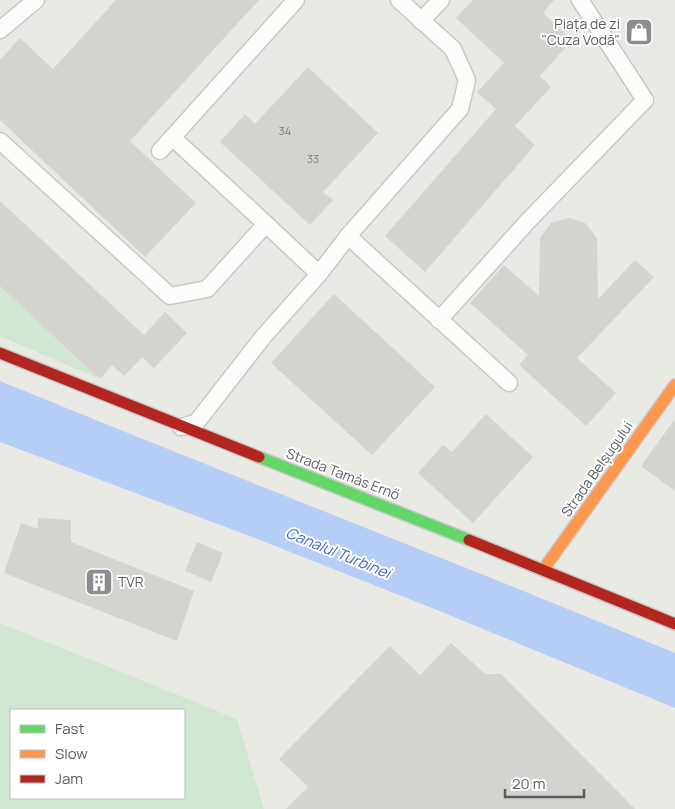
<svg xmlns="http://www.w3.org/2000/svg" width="675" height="809" font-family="Manrope,sans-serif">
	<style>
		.green { fill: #d1e7d3; fill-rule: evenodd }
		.water { fill: #b6cdf7 }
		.building { fill: #d4d3cf }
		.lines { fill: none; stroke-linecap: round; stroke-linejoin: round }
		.lane-casing { stroke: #c8c8c7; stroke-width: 19 }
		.fast-casing { stroke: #c8c8c8; stroke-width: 14 }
		.slow-casing { stroke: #c8c8c8; stroke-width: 14 }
		.jam-casing { stroke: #c8c8c8; stroke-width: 14 }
		.lane { stroke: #fcfcfb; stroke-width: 16 }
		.fast { stroke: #63d668; stroke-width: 11 }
		.slow { stroke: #ff974d; stroke-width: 11 }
		.jam { stroke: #b3261e; stroke-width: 11 }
		.labels { text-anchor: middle; stroke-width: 4; stroke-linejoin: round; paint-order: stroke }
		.number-label { font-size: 11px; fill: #787a7e }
		.poi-label { font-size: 14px; fill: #595b62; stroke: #fff; text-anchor: end }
		.street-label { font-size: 14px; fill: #595b62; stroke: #fff }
		.water-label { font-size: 15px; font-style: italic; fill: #4064c4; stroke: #fff }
	</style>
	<rect width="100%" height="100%" fill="#eaeae4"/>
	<g class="green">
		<path d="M0,286l99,93 -99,-43z"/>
		<path d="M0,623l237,96 27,90h-264zM184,710v88h-173v-88z"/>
	</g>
	<path class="water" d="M0,381c224,92 451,179 675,272v55l-238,-98 -182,-72 -255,-96z"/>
	<g class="building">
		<path d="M116,0h143l-129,141 66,62 -51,54 -145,-137v-60l20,-22 33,31z"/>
		<path d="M473,0h81l-11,13 29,27 -32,36 11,11 -36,39 20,19 -110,127 -40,-36 111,-127 -19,-17 27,-29 -48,-45z"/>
		<path d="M308,67l70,66 -55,59 10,8 -23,25 -90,-83 25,-28 10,10z"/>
		<path d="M0,201l144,134 21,-23 22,21 -33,35 -12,-11 -18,19 -12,-11 -11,13 -5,-2 -96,-90z"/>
		<path d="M569,218l16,5 12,15 1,61 37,-39 19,17 -77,81 39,35 -30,33 -67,-61 9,-10 -58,-52 34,-38 35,31 1,-58 11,-15z"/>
		<path d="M334,294l101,93 -63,68 -101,-92z"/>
		<path d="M486,414l47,43 -60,66 -55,-50 25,-28 9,7z"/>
		<path d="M675,419v72l-34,-25z"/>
		<path d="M38,518l33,2v22l123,49 -17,50 -173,-68 17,-50 17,6z"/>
		<path d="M197,542l26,11 -12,29 -26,-11z"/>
		<path d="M451,643l34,31h16l134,135h-349l22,-22 -29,-28 111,-113 30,29z"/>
	</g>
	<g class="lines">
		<g class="lane-casing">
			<g id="lane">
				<path d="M421,21l20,-21"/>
				<path d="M0,30l36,-30"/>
				<path d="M173,138l93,86"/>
				<path d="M0,141l170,155 37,-7 59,-65 53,50"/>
				<path d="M160,151l136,-151"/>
				<path d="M348,236l161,147"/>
				<path d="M439,320l89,-99 117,-121 -65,-100"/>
				<path d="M181,427l15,-4 67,-86 56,-63 29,-38 112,-127 7,-29 -14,-31 -54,-49"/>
			</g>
		</g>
		<g class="fast-casing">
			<path id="fast" d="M259,457l210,83"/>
		</g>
		<g class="slow-casing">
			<path id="slow" d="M543,570l132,-185"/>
		</g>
		<g class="jam-casing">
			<g id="jam">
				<path d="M0,353l259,104"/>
				<path d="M469,540l206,84"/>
			</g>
		</g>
		<use href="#lane" class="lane"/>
		<use href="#fast" class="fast"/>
		<use href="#slow" class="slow"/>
		<use href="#jam" class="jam"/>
	</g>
	<defs>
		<g id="shop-square" transform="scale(1.4375)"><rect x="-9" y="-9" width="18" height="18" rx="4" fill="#8c8d90" stroke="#fff"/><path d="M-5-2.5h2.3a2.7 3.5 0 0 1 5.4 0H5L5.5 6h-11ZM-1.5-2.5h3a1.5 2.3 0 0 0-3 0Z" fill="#fff"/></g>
		<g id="building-square" transform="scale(1.4375)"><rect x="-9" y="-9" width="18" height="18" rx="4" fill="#8c8d90" stroke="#fff"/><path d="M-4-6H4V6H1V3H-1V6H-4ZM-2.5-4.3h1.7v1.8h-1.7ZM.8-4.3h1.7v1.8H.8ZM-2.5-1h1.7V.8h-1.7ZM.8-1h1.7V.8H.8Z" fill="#fff"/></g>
	</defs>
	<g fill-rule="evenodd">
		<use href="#shop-square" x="639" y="32"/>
		<use href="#building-square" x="99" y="582"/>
	</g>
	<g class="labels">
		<g class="number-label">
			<text x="285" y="135">34</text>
			<text x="313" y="163">33</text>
		</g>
		<g class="poi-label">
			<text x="620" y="29">Piața de zi<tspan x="620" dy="16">"Cuza Vodă"</tspan></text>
			<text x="118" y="587" text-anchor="start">TVR</text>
		</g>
		<g class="street-label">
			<text transform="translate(597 469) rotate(-55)" y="5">Strada Belșugului</text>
			<text transform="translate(343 474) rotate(21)" y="5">Strada Tamás Ernő</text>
		</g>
		<g class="water-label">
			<text transform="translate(338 553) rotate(22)" y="5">Canalul Turbinei</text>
		</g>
	</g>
	<rect x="10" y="709" width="175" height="90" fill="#ffffff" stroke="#bdbdc0"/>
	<rect x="20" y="725" width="25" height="8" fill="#63d668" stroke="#bdbdc0"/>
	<text x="55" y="734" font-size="15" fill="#595b62">Fast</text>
	<rect x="20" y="750" width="25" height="8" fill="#ff974d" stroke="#bdbdc0"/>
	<text x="55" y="759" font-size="15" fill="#595b62">Slow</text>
	<rect x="20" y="775" width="25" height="8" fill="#b3261e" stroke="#bdbdc0"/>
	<text x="55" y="784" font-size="15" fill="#595b62">Jam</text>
	<path d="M505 789v8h79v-8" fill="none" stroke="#595b62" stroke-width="2.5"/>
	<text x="512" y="789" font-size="15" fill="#595b62" stroke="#ffffff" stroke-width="4" paint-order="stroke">20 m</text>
</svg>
